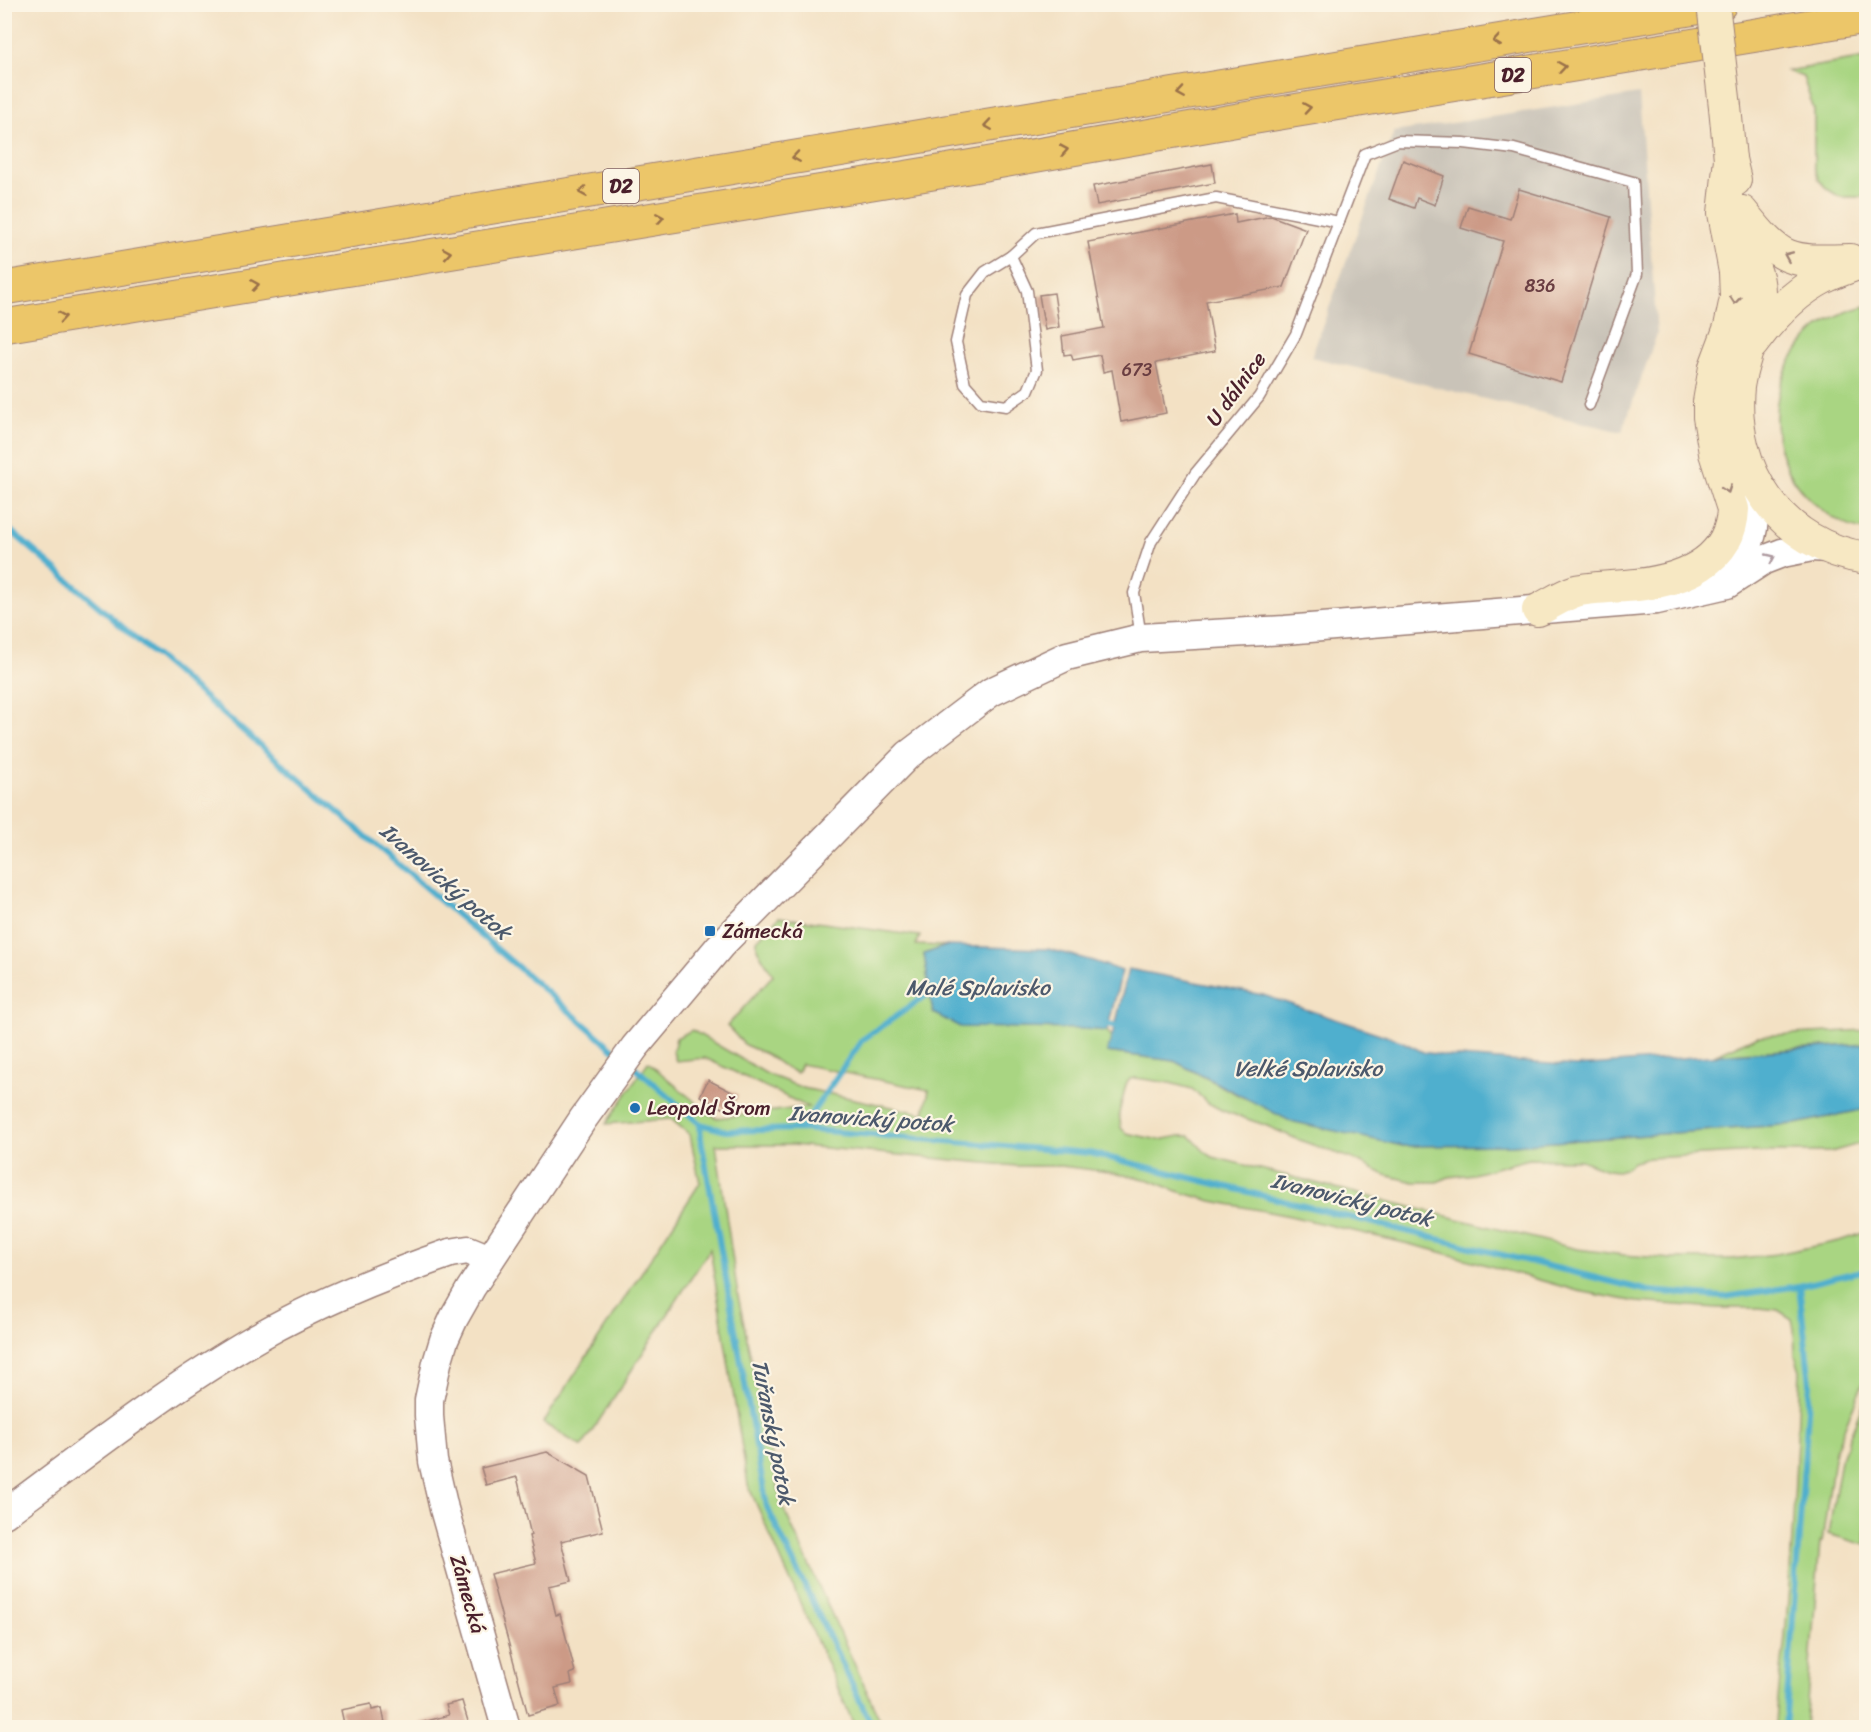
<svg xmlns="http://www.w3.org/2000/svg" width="1871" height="1732" font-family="Sriracha,sans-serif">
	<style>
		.industrial { fill: #c9c3b8 }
		.green { fill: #a9d582; stroke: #7a7a56; stroke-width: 1.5 }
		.water { fill: #4fafce; stroke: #4c677c; stroke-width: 1.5 }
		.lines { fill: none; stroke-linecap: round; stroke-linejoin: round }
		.stream { stroke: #4fafce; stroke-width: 6 }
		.building { fill: #cc9a86 }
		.service-casing { stroke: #9e8078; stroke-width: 13 }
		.tertiary-casing { stroke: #9e8078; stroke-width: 31 }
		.secondary-casing { stroke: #9e8078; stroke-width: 34 }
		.motorway-casing { stroke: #9e8078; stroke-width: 35 }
		.service { stroke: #fff; stroke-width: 10 }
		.tertiary { stroke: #fff; stroke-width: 28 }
		.secondary { stroke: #f7e8c3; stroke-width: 32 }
		.motorway { stroke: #ecc669; stroke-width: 33 }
		.secondary-bridge-casing { stroke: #9e8078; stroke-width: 34; stroke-linecap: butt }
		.secondary-bridge { stroke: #f7e8c3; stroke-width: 32 }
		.oneway { stroke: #9b724a }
		.oneway2 { stroke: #a08477 }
		.oneway3 { stroke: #ae9aa0 }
		.poi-dot { fill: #1f6fb2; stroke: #fcf5e5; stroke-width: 2 }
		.labels { text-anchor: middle; stroke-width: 4.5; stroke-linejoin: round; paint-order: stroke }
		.number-label { font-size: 18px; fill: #6a3e42 }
		.shield { fill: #fcf5e5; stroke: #7f5f63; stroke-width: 1.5 }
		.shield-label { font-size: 20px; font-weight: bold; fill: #4a1f2b }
		.street-label { font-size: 21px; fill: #4a1f2b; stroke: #fcf5e5 }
		.poi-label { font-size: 21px; fill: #4a1f2b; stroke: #fcf5e5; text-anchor: start }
		.water-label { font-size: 22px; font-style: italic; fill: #4c596c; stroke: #fcf5e5 }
	</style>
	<rect width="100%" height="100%" fill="#fcf5e5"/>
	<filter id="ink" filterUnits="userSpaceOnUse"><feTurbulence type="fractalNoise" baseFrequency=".0167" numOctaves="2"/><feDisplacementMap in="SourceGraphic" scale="12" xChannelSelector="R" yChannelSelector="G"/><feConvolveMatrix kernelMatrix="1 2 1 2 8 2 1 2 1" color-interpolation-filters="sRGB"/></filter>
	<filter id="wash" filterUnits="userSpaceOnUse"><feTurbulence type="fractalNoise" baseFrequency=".008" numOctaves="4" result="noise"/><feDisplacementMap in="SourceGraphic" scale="24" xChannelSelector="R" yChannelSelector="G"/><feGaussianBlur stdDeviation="1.35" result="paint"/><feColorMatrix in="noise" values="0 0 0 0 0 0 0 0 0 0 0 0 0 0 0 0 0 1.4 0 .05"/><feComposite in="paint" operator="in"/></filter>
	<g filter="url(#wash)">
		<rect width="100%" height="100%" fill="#f3e1c4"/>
		<path class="industrial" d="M1639,94l18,240 -35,98 -311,-75 83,-225z"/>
		<g class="green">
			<path d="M1866,58v139h-26l-13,-8 -8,-9 -5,-14v-56l-11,-33 -16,-6z"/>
			<path d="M1866,306v224c-16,-1 -32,-11 -45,-21 -59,-44 -60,-132 -4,-180 14,-12 32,-19 49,-23z"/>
			<path d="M779,917l141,19 -4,9 30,1 -22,8 9,59 174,18 5,6 -4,15 66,9 68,36 126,41 35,8 109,-1 283,-21 71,-15v33l-35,10h-75l-107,6 -15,4 -10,7 -7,2 -10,-1 -26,-10 -52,-1 -56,15 -24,3 -12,5h-23l-29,-7 -32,-16 -54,-19 -34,-15 -42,-14 -15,-8 -16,-14 -22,-6 -34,-5 -6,1 -4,5 -7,29 2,15 5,5 33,7 21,-4h10l17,18 6,3 364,92 47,6 48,4h60l45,-5 62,-13 27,-9v144l-31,75 -13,91h-2l-15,185h-29c1,-30 6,-60 9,-91 8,-88 11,-177 15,-266l-5,-15 -1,-26 -2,-10 -14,-9 -19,-2h-41l-81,-6 -59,-11 -148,-42 -140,-33 -78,-15 -32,-9 -30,-12 -48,-9 -41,-5h-44l-224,-21h-77l22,151 44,209 101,222h-28l-107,-242 -38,-236 -128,198 -39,-24 157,-240 -10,-48 -19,-16 -65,5 42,-62 60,51 9,5 91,-11 -103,-49 -29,3 -3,-9 3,-14 16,-8 75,44 36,14 121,26 5,-24 -128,-26 -4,9 -11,-5 -20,-14 -21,-9 -18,-19 46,-51 -16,-26v-9z"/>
			<path d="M1866,1030v14l-152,11 44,-19z"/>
			<path d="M1866,1397v148l-38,-11 14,-79z"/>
		</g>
		<g class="water">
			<path d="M946,946l102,3 45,12 29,10 -15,60 -24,-2 -123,-2 -27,-14 -9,-59z"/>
			<path d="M1128,969l135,26 138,46 22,11 24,4 129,10 290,-22v65l-71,15 -283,21 -109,1 -113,-25 -116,-60 -67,-9 9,-29z"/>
		</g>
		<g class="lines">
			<g class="stream">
				<path d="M4,525l616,530"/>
				<path d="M1101,1022l22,6"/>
				<path d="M632,1065l68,59 26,7 75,-2 289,24 559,138 75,6 75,-11 67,-16"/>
				<path d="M700,1124l1,15 66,368 106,221"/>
				<path d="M801,1129l61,-89 66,-46 10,1"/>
				<path d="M1785,1728l25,-345 -11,-97"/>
			</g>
		</g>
		<g id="blocks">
			<g class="building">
				<path d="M1403,160l41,16 -9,29 -18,-7 -3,10 -25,-9z"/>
				<path d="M1212,164l3,19 -118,22 -4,-19z"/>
				<path d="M1519,189l92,28 -50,165 -92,-28 34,-113 -42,-13 7,-22 42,13z"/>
				<path d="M1235,214l1,9 35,-7 35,13 -22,58 -78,14 9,50 -59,12 10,50 -45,9 -9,-52 -9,2 -3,-17 -27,5 -2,-6 -7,1 -2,-19 42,-8 -16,-86z"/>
				<path d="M1054,293l5,34 -14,3 -6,-35z"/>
				<path d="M708,1080l30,15 -8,17 -30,-16z"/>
				<path d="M547,1452l42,24 14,55 -42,10 10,40 -22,5 7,29 4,-1 15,58 -5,2 2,10 -17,4 5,18 -32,9 -38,-141 46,-11 -7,-27 2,-1 -14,-58 -31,8 -5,-17z"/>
				<path d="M462,1701l8,27h-49l-1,-5 29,-8 -3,-10z"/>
				<path d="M371,1704l1,6 10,-2 4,20h-41l-4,-18z"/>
			</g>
		</g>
	</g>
	<g filter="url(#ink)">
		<use href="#blocks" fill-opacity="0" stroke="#9e8078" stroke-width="1.5"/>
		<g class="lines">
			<g class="service-casing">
				<g id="service">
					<path d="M1011,256l16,35 10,79 -9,21 -22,15 -25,-4 -16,-18 -9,-42 11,-47 18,-23z"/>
					<path d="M1011,256l25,-23 180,-35 123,24"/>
					<path d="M1141,637l-7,-44 17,-51 44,-68 64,-77 37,-63 69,-180 33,-13 66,2 50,6 119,33 4,92 -48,131"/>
				</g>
			</g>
			<g class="tertiary-casing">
				<g id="tertiary">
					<path d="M1722,576c40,-32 34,-61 26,-107"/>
					<path d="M4,1514c83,-61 165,-126 254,-177 61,-35 126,-61 192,-84l18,-3 22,9"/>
					<path d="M506,1728l-62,-219 -11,-48 -4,-45v-16l8,-37 7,-23 10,-22 17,-30 112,-169 52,-72 85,-101 188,-191 83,-63 76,-36 74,-18 144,-8 372,-30 70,-16 37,-24 18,-7 30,-6 16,1"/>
				</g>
			</g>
			<g class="secondary-casing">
				<g id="secondary">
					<path d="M1725,107l5,52 5,21"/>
					<path d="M1742,212c40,50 45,50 108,48"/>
					<path d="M1745,232c1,6 1,12 3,18 5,19 12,26 11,48 -1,30 -17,59 -21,89 -8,84 43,159 128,171"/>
					<path d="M1752,344c19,-26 42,-51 71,-66 14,-7 29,-12 43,-17"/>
					<path d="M1538,610c12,-6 25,-15 38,-19 16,-4 43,-4 61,-6 44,-5 94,-23 96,-76l-18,-56 -6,-36v-15l6,-35 15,-40 6,-29 -1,-26 -11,-59 6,-54"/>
				</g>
			</g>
			<g class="motorway-casing">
				<g id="motorway">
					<path d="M4,288l1716,-284"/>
					<path d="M4,326l941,-155 305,-53 616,-101"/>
				</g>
			</g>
			<use href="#service" class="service"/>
			<use href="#tertiary" class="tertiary"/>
			<use href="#secondary" class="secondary"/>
			<use href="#motorway" class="motorway"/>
			<g class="secondary-bridge-casing">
				<path id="secondary-bridge" d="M1713,4l12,103"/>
			</g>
			<use href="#secondary-bridge" class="secondary-bridge"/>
		</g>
		<defs><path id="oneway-chevron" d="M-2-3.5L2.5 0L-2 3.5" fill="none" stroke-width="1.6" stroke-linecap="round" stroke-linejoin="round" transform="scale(1.5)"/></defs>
		<g class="oneway">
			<use href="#oneway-chevron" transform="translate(1497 41) rotate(171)"/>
			<use href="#oneway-chevron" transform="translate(1562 67) rotate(-9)"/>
			<use href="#oneway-chevron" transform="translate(1181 93) rotate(171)"/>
			<use href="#oneway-chevron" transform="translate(1307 108) rotate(-9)"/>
			<use href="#oneway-chevron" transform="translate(988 125) rotate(171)"/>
			<use href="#oneway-chevron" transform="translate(1064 150) rotate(-10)"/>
			<use href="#oneway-chevron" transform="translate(796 157) rotate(171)"/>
			<use href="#oneway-chevron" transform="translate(583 192) rotate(171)"/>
			<use href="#oneway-chevron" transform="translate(660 218) rotate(-9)"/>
			<use href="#oneway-chevron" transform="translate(447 253) rotate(-9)"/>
			<use href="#oneway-chevron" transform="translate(255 285) rotate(-9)"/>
			<use href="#oneway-chevron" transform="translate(62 317) rotate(-9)"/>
		</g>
		<g class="oneway2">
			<use href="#oneway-chevron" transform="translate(1788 256) rotate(-157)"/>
			<use href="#oneway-chevron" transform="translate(1735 300) rotate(96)"/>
			<use href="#oneway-chevron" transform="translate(1727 489) rotate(70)"/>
		</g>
		<use class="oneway3" href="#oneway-chevron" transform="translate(1771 558) rotate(-25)"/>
	</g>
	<g class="poi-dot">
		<rect x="704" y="925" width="12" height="12" rx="3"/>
		<circle cx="635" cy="1108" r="6"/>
	</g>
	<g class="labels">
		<g class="number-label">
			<text x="1540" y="292">836</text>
			<text x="1137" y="376">673</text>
		</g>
		<g class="shield">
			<rect x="1495" y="58" width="36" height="34" rx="4.5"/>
			<rect x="603" y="169" width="36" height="34" rx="4.5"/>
		</g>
		<g class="shield-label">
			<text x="1513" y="82">D2</text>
			<text x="621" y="193">D2</text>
		</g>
		<g class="street-label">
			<text transform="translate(1236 389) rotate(-54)" y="7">U dálnice</text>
			<text transform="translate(468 1594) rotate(74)" y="7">Zámecká</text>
		</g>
		<g class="poi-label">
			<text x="722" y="938">Zámecká</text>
			<text x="647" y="1115">Leopold Šrom</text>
		</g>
		<g class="water-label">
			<text transform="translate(446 881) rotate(41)" y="8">Ivanovický potok</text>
			<text x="978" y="995">Malé Splavisko</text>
			<text x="1308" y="1076">Velké Splavisko</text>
			<text transform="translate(871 1118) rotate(4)" y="8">Ivanovický potok</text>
			<text transform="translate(1352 1199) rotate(14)" y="8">Ivanovický potok</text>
			<text transform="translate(774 1432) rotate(79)" y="8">Tuřanský potok</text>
		</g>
	</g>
	<rect width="1871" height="1732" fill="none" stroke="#fcf5e5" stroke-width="24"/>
</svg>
